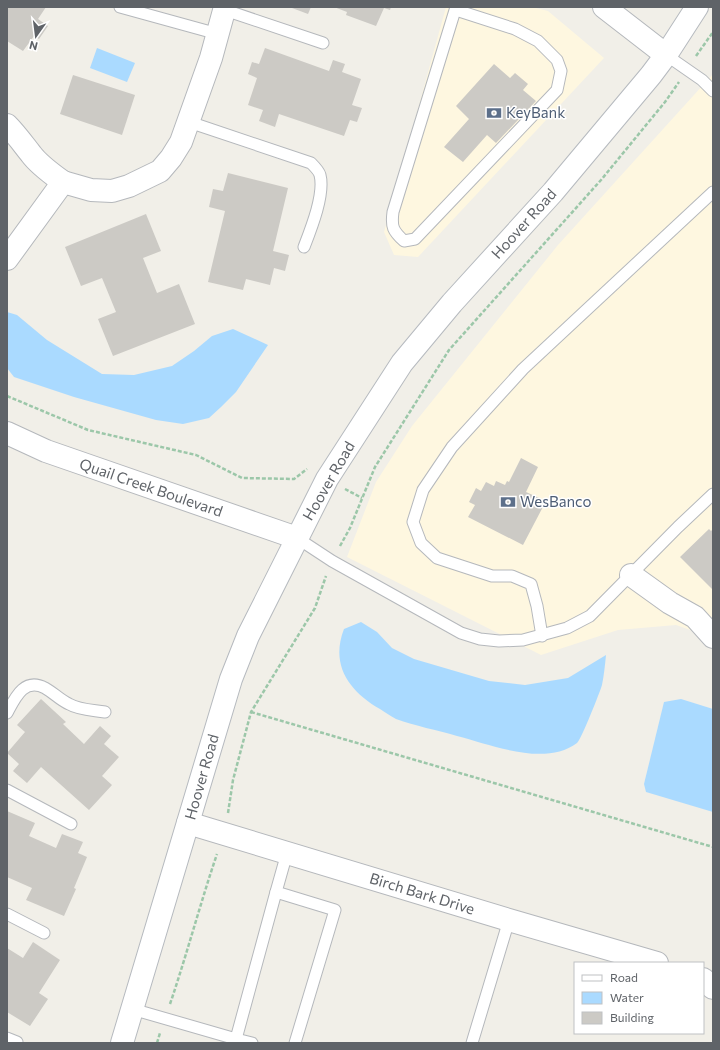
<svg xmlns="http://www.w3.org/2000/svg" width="720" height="1050" font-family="Commissioner,sans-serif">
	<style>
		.commercial { fill: #fef7e0 }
		.water { fill: #aadaff }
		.building { fill: #cccac5 }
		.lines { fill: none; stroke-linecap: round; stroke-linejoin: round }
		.service-casing { stroke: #b5b8bc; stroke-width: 13 }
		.minor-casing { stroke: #b5b8bc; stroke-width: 24 }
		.tertiary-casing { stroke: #b5b8bc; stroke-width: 24 }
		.secondary-casing { stroke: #b6babf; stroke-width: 24 }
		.path { stroke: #9cc7a9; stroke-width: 2.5; stroke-dasharray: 4 2; stroke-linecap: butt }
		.service { stroke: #fff; stroke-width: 11 }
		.minor { stroke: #fff; stroke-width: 22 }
		.tertiary { stroke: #fff; stroke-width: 22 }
		.secondary { stroke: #fff; stroke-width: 22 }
		.labels { text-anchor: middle; stroke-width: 3; stroke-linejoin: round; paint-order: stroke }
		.service-label { font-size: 15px; fill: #4e5e75; stroke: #fff; text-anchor: start }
		.street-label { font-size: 15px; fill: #5f6368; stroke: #fff }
	</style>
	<rect width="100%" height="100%" fill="#f1efe8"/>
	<g class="commercial">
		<path d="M446,7h86l16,4 56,47 -186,199 -24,-2 -10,-23z"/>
		<path d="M713,74v564l-37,-13 -58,5 -77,25 -194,-98 29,-75 36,-56 146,-181z"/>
	</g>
	<g class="water">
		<path d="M97,48l38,15 -8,19 -37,-14z"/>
		<path d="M7,312l10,3 30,25 55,34 32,1 38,-9 22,-15 18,-15 21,-7 35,16 -32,47 -15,15 -12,11 -26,6 -27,-4 -82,-23 -60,-20 -7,-9z"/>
		<path d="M361,622l16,10 15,16 22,11 75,22 36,4 43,-7 38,-23c-1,10 -2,20 -4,30 -2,7 -21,55 -25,58 -32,24 -85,2 -120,-7 -20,-6 -42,-10 -61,-17 -6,-3 -11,-7 -16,-10 -31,-18 -50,-44 -36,-80z"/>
		<path d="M681,699l32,10v103l-67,-20 -2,-8 20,-82z"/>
	</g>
	<g class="building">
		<path d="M7,7h39l-8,12 10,7 -9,13 -5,-3 -11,15 -16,-10z"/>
		<path d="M292,7h19l-3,7 -16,-6z"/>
		<path d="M334,7h57l-1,3 -6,-2 -8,18 -30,-11 1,-3z"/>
		<path d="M265,48l64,23 4,-11 12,4 -3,8 19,7 -9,26 10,3 -5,14 -7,-2 -6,16 -65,-22 -4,13 -16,-6 4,-11 -15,-5 9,-27 -9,-4 4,-12 7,2z"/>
		<path d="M494,64l16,14 5,-5 13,11 -5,6 13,11 -40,42 -9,-8 -24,27 -19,-15 25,-28 -13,-13z"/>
		<path d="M73,75l62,20 -13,40 -62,-21z"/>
		<path d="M228,173l60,15 -15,63 16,4 -4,16 -11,-3 -4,17 -24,-6 -3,11 -35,-8 17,-71 -16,-4 4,-18 10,2z"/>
		<path d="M146,214l15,37 -18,7 14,35 22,-9 16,40 -82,32 -15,-37 18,-7 -14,-34 -21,8 -16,-39z"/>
		<path d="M521,458l17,9 -12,25 20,9 -23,44 -55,-28 7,-12 -6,-3 7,-14 5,3 5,-9 8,4 2,-5 9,4 2,-4 2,1z"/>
		<path d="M709,529l2,2 2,-2v61l-33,-33z"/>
		<path d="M41,699l25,23 -3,2 21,20 16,-18 11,10 -7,8 15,13 -17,19 10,9 -23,25 -48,-43 -14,16 -14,-12 6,-7 -12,-11 18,-21 -8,-7z"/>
		<path d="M7,811l28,12 -6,13 27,12 6,-14 21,8 -5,11 9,4 -13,31 2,1 -12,27 -38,-16 6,-12 -25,-11z"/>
		<path d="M33,942l27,18 -21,33 9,6 -18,27 -23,-14v-64l16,10z"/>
	</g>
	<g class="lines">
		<g class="service-casing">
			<g id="service">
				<path d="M120,7l98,27"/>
				<path d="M225,10l98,33"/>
				<path d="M456,10l59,19 23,12 19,19 4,11 -4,19 -142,149 -11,2c-11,-10 -13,-14 -11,-29l63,-205"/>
				<path d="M666,55l36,25 11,11"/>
				<path d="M189,122l122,41c3,3 8,8 9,12 5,19 -9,54 -16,72"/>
				<path d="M297,538l35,23 129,72 19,6 19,2 24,-1 44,-12 23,-12 88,-89 35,-33"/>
				<path d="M542,636l-5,-30 -6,-22 -19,-8h-20l-55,-18 -16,-15 -8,-21 10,-32 29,-43 71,-78 190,-177"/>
				<path d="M7,713c8,-15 17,-36 38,-25 9,5 15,12 24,16 10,6 24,6 36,8"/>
				<path d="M7,790l64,34"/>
				<path d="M287,853l-11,39 59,18 -40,133"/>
				<path d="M7,914l37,19"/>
				<path d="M132,1009l104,30 40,-147"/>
				<path d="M7,1038l10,4"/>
				<path d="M235,1043l1,-4 16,4"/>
				<path d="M472,1043l37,-123"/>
			</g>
		</g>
		<g class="minor-casing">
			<g id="minor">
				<path d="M604,7l62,48"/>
				<path d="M7,125c9,9 16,19 24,29 8,11 21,20 32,28"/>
				<path d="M7,259l56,-77 28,8 21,1 17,-5 31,-15 11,-13 10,-16 30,-84 14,-51"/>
				<path d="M631,575l39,28 25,14 18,20"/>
				<path d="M188,823l321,97 148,43"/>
				<path d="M703,979l10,9"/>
			</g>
		</g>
		<g class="tertiary-casing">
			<path id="tertiary" d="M7,433l39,18 251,87"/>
		</g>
		<g class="secondary-casing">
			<path id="secondary" d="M122,1043l109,-364 17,-43 79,-157 75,-116 50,-60 101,-111 98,-117 15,-20 31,-48"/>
		</g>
		<g class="path">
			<path d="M696,56l17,-24"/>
			<path d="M7,396l81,34 108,25 46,23 52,1 13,-10"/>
			<path d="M345,489l17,9"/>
			<path d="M340,546l10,-18 25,-61 74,-117 152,-170 64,-78 14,-20"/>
			<path d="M251,712l462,135"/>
			<path d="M228,813l5,-33 18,-68 64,-104 11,-32"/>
			<path d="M170,1004c17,-50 30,-100 47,-150"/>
			<path d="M157,1043l3,-10"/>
		</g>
		<use href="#service" class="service"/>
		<use href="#minor" class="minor"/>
		<use href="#tertiary" class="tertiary"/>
		<use href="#secondary" class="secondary"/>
	</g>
	<defs>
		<g id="bank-bare" transform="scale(1.2)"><path d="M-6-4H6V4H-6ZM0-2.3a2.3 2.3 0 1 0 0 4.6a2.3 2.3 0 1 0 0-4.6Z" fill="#5c6f8a" stroke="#fff" stroke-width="2.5" paint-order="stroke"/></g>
	</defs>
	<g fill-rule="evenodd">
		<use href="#bank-bare" x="494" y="113"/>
		<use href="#bank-bare" x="508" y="502"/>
	</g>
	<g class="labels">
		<g class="service-label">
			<text x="506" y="118">KeyBank</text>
			<text x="520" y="507">WesBanco</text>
		</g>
		<g class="street-label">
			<text transform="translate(524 224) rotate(-48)" y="5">Hoover Road</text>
			<text transform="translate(329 481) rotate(-60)" y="5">Hoover Road</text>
			<text transform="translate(151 488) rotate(19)" y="5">Quail Creek Boulevard</text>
			<text transform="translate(202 777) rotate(-74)" y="5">Hoover Road</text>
			<text transform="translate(422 894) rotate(17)" y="5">Birch Bark Drive</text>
		</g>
	</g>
	<rect width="720" height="1050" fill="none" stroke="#5f6368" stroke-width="16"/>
	<rect x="574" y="962" width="130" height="72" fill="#ffffff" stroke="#bfc1c3"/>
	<rect x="582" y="975" width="20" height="6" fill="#ffffff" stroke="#bfc1c3"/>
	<text x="610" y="982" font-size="12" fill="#5f6368">Road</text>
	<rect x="582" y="992" width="20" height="12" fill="#aadaff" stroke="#bfc1c3"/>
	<text x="610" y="1002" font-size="12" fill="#5f6368">Water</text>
	<rect x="582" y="1012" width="20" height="12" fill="#cccac5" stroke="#bfc1c3"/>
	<text x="610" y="1022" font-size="12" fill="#5f6368">Building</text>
	<g transform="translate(36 36) rotate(194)" stroke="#ffffff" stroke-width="3" paint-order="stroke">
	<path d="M0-3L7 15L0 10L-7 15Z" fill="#5f6368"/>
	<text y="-6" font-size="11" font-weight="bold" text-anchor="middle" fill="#5f6368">N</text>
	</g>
</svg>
